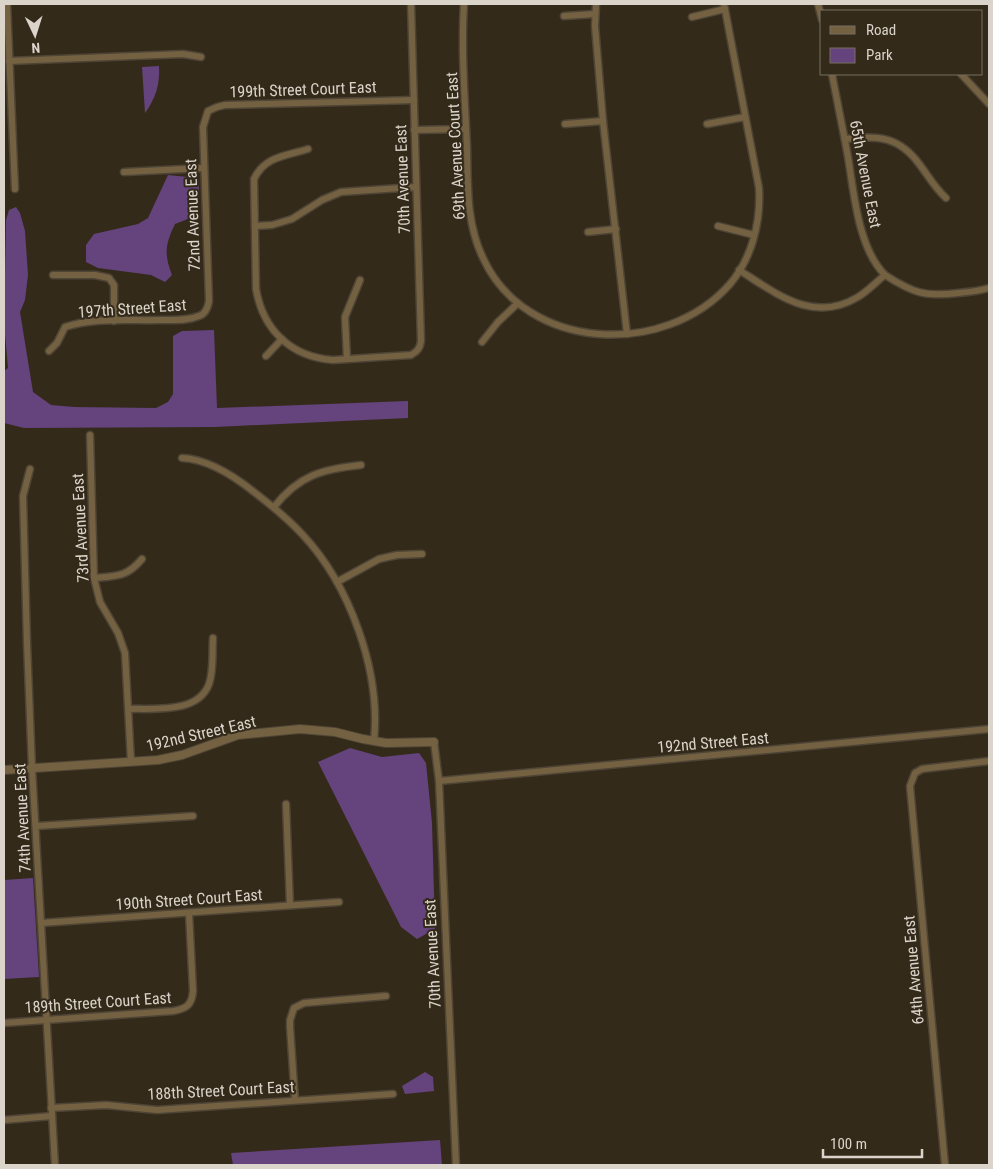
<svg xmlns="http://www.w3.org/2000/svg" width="993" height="1169" font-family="'Roboto Condensed',sans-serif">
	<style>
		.green { fill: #65437d }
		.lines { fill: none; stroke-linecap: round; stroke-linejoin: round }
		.minor-casing { stroke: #4e4536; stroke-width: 9 }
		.tertiary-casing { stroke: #4e4536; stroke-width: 10 }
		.minor { stroke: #746141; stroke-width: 6 }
		.tertiary { stroke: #746141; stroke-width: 8 }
		.labels { text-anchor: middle; stroke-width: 4; stroke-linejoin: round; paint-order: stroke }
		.street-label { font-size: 16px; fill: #dbd4ca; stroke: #332a1a }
	</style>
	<rect width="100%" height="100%" fill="#332a1a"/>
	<g class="green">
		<path d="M159,66c1,18 -3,32 -14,47l-3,-46z"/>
		<path d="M168,175l29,3 2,3c-1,28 5,33 -24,43 -10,21 -11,30 -3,51l-7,7 -14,-7 -53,-7 -12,-6v-17l8,-11 44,-10 10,-6z"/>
		<path d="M16,207l4,6 5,18 3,44 -3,25 -5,12 13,80 18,13 23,2 82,1 12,-6 5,-8v-58l9,-5 32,-1 3,78 191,-7v17l-193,9 -191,1 -20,-5v-52l4,-3 -4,-45 2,-103 3,-10z"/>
		<path d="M350,748l32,9 37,-4 7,10 6,60 3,106 -18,10 -16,-12 -83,-165z"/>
		<path d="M33,878l6,99 -35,2v-99z"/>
		<path d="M425,1072l8,5 1,14 -29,3 -3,-8z"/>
		<path d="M440,1140l2,25h-209l-2,-12z"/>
	</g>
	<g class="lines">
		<g class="minor-casing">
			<g id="minor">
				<path d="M7,4l8,185"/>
				<path d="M464,4c-3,47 1,96 3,143 1,38 -1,76 16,111 43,94 182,100 247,26 22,-26 31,-62 29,-96l-35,-184"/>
				<path d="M596,4l-1,22 8,95 24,213"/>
				<path d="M818,4l4,16"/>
				<path d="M564,16l31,-2"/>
				<path d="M692,17l33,-8"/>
				<path d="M9,61l174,-7 18,3"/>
				<path d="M832,74c5,27 11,55 16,83 6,36 10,91 37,118"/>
				<path d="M961,74l28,30"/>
				<path d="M565,124l38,-3"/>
				<path d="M707,124l38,-7"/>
				<path d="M414,130l52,-1"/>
				<path d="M845,139c32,-4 54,-3 75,26 9,12 15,23 26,33"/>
				<path d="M308,149c-22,7 -43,7 -54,30l2,110c7,41 35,68 77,71l78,-5c7,-4 9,-7 10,-14l-10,-337"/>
				<path d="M124,172l80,-4"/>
				<path d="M255,226l17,-1 20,-6 30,-19 19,-8 75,-5"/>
				<path d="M718,226l36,9"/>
				<path d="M588,232l28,-3"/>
				<path d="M739,270c38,24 74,54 119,27 10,-6 18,-15 27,-22 28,18 40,22 73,18 11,-1 21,-2 31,-5"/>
				<path d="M53,275h42l14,3 5,7v36"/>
				<path d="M482,342l16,-20 20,-19"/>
				<path d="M49,351l8,-8 8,-16c29,-10 65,-6 96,-7 12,0 26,1 38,-4 7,-2 9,-9 10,-15l-6,-174 5,-16 9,-4 8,-2 189,-5"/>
				<path d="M266,356l16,-17"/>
				<path d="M347,359l-2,-42 15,-37"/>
				<path d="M90,435l4,143 6,24 18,31 7,20 6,109"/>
				<path d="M182,458c26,1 52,18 72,34 17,13 33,26 48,42 48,51 79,137 72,207"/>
				<path d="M30,469l-7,27 4,147 5,125 23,397"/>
				<path d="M274,507c25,-32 49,-38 87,-42"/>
				<path d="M94,578c23,-2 33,-1 48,-19"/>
				<path d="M337,582l42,-23 18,-4 25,-1"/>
				<path d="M129,709c25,-1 69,5 80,-25 5,-14 3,-32 4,-46"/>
				<path d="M434,742l5,39 17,384"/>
				<path d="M439,781l550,-52"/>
				<path d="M286,804l4,101"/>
				<path d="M37,826l156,-10"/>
				<path d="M41,923l298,-21"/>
				<path d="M4,1023l169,-12c13,-2 19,-6 20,-20l-4,-78"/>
				<path d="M295,1100l-5,-73v-7l4,-12 10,-5 82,-7"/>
				<path d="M51,1108l55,-3 51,5 236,-16"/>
				<path d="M4,1120l48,-4"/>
				<path d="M945,1165l-35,-379 5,-13 7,-4 67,-8"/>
			</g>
		</g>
		<g class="tertiary-casing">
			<path id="tertiary" d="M4,770l154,-10 24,-5 56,-20 62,-6 35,3 28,7 23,4 48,-1"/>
		</g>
		<use href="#minor" class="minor"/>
		<use href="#tertiary" class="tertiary"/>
	</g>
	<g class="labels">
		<g class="street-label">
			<text transform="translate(303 89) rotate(-2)" y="6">199th Street Court East</text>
			<text transform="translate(455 146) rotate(-93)" y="6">69th Avenue Court East</text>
			<text transform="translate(866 174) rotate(79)" y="6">65th Avenue East</text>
			<text transform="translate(402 179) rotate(-92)" y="6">70th Avenue East</text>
			<text transform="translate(192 215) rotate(-92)" y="6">72nd Avenue East</text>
			<text transform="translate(132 308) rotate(-4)" y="6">197th Street East</text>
			<text transform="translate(80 528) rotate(-93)" y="6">73rd Avenue East</text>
			<text transform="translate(201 733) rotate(-13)" y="6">192nd Street East</text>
			<text transform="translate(713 742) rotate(-5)" y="6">192nd Street East</text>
			<text transform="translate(22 818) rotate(-93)" y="6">74th Avenue East</text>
			<text transform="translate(189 899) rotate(-4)" y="6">190th Street Court East</text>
			<text transform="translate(432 954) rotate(-93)" y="6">70th Avenue East</text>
			<text transform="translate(913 970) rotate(-95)" y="6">64th Avenue East</text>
			<text transform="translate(98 1002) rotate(-4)" y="6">189th Street Court East</text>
			<text transform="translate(221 1090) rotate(-3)" y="6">188th Street Court East</text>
		</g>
	</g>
	<rect width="993" height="1169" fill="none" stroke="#dbd4ca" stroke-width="10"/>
	<rect x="820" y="10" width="162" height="65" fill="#332a1a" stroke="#766e60"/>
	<rect x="830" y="26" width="25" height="8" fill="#746141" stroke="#766e60"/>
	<text x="866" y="35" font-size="15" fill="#dbd4ca">Road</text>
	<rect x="830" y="48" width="25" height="15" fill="#65437d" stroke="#766e60"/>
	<text x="866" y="60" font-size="15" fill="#dbd4ca">Park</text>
	<g transform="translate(35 35) rotate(176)" stroke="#332a1a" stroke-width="4" paint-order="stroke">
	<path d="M0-4L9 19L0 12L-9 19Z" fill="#dbd4ca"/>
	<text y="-8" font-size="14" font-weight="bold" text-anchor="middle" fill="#dbd4ca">N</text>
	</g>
	<path d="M823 1149v8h99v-8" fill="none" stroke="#dbd4ca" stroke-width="2.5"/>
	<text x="830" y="1149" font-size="15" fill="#dbd4ca" stroke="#332a1a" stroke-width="4" paint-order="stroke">100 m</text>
</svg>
